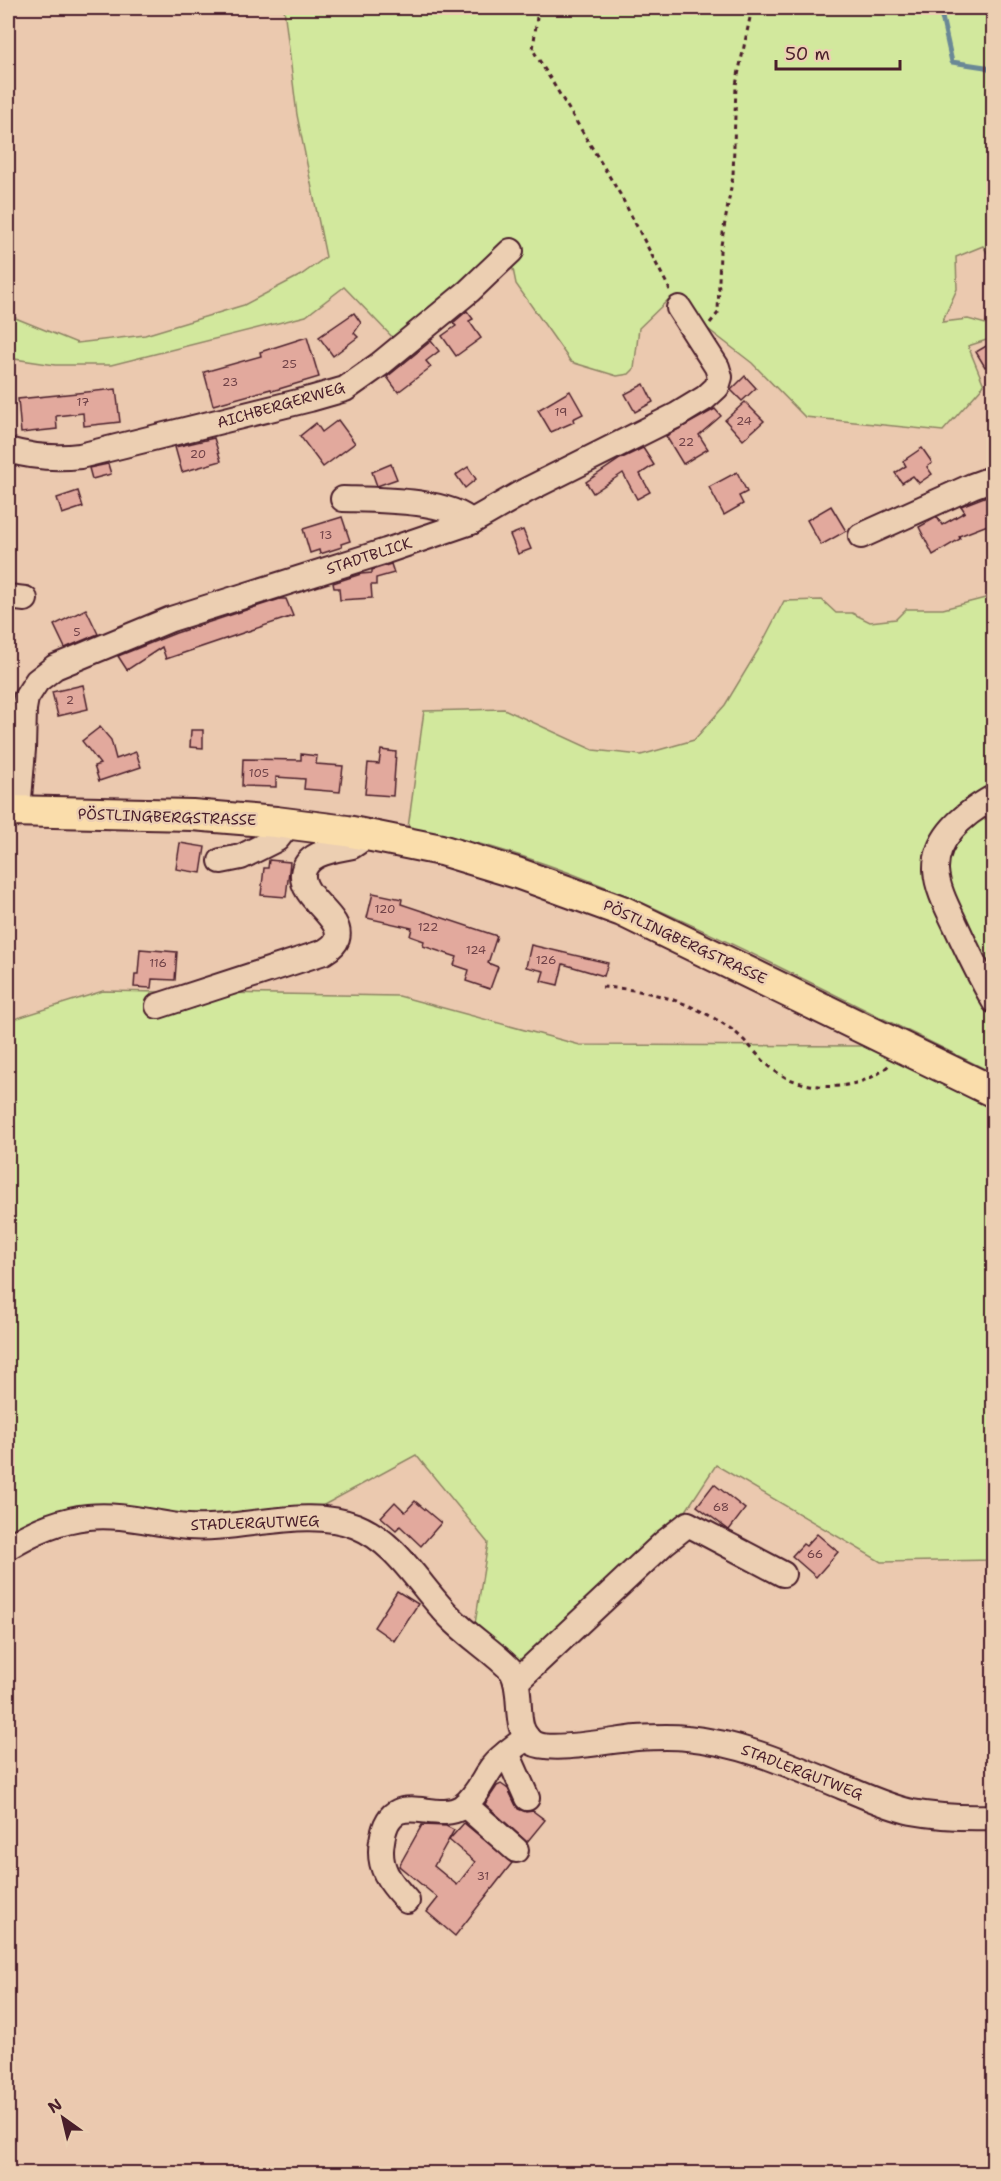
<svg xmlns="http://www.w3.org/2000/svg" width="1001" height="2181" font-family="'Shantell Sans',sans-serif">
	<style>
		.green { fill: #d2e89d; stroke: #8e8464; stroke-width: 1.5 }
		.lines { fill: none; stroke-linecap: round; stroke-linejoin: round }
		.stream { stroke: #6a8896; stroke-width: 5 }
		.building { fill: #e2a99d; stroke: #4a1f2b; stroke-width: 1.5 }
		.minor-casing { stroke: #4a1f2b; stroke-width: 28 }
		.major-casing { stroke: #4a1f2b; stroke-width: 34 }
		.path { stroke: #4a1f2b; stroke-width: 3; stroke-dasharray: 4.5 4.5; stroke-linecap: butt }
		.minor { stroke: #eccfb2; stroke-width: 24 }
		.major { stroke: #faddab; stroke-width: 30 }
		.labels { text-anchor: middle; stroke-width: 5; stroke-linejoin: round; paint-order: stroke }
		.number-label { font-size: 12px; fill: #704248 }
		.street-label { font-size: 15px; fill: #4a1f2b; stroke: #eccfb2 }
	</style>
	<rect width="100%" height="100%" fill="#ebc9af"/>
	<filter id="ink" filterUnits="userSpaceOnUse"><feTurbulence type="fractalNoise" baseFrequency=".0167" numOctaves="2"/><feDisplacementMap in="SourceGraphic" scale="12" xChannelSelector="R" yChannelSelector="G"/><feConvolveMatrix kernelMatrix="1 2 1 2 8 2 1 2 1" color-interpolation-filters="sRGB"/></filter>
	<g filter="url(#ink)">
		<g class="green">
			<path d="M284,8h709v254l-10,-16 -27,11 1,32 -15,33 26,-3 25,7v12l-25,8 16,39 -41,46 -138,-14 -53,-54 -83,-64 -30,29 -5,41 -5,5 -12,2 -46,-14 -55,-78 -3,-15 -19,-13 -96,87 -54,-56 -38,29 -195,49h-56l-47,-7v-45l5,4 64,26 68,-8 99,-30 57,-30 25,-18 -29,-142z"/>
			<path d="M993,596v194l-57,52 23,105 34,67v59c-74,-37 -149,-74 -224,-111 -117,-57 -232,-112 -361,-134l16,-117 80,-2 89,41 48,5 53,-15 31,-35 35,-58 24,-46 38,-1 14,13h16l18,9 26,-3 10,-10h37z"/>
			<path d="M993,804v181l-39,-78 -10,-50 3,-10z"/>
			<path d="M103,991l296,5 181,49 285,1 128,62v452l-112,2 -165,-97 -36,55 -163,148 -43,-38 14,-87 -72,-88 -116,63 -89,6 -112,-11 -91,29v-521z"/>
		</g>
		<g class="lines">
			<path class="stream" d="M940,8l12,54 33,5 9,6"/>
		</g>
		<g class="building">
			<path d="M467,311l6,8 -4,2 12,17 -25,18 -14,-20 14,-10 -3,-3z"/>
			<path d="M354,313l7,10 -7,10 4,4 -25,19 -14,-19z"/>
			<path d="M307,337l12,40 -47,14 -1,-2 -58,16 -9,-33 57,-16 -1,-4z"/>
			<path d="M431,341l8,10 -13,10 5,6 -33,25 -11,-15z"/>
			<path d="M993,342v20l-8,5 -9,-15z"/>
			<path d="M745,376l11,12 -14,13 -11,-11z"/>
			<path d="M644,384l9,18 -18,10 -10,-18z"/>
			<path d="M116,389l4,33 -36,4 -1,-13 -27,3 1,13 -36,4 -3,-34z"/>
			<path d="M570,391l13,23 -10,5 1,3 -23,10 -13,-22z"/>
			<path d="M745,402l19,19 -21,19 -18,-20z"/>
			<path d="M715,409l6,7 -22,19 9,14 -25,15 -17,-28z"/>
			<path d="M338,420l17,23 -32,24 -23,-31 16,-13 6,9z"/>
			<path d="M214,438l7,23 -39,11 -7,-25z"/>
			<path d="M643,448l11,17 -14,9 10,18 -13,7 -14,-26 -30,20 -7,-11 34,-23z"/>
			<path d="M922,448l9,13 1,2 -5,4 5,7 -13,9 -6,-7 -11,7 -7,-10 11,-7 -3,-5z"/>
			<path d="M108,464l3,10 -19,5 -3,-11z"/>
			<path d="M391,464l6,15 -20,7 -5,-14z"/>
			<path d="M468,467l8,12 -11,9 -9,-13z"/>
			<path d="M737,472l10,20 -8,4 4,8 -19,11 -15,-28z"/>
			<path d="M78,491l5,16 -21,7 -5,-16z"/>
			<path d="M992,494l1,29 -34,13 1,3 -27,16 -14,-28 18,-10 5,8 23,-13 -4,-6z"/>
			<path d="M831,506l15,25 -25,14 -14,-25z"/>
			<path d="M342,517l8,24 -9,3 1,3 -22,7 -1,-4 -9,3 -7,-24z"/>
			<path d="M523,530l8,19 -13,5 -8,-19z"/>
			<path d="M391,564l3,9 -18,5v7h-5l1,13 -32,2 -1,-12h-5l-1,-5 28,-9 11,-1v-3z"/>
			<path d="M280,599h6l7,17 -127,43 -4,-12 -35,23 -9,-14 58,-23z"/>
			<path d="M86,609l12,25 -33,14 -11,-23z"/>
			<path d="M83,685l5,24 -30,7 -6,-24z"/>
			<path d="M100,727l11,13 5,19 20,-7 5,15 -42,14 -5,-15 6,-2 -18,-23z"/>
			<path d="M191,730h12v18l-13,-1z"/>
			<path d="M381,750l15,2 -3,44 -28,-2 3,-31 11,1z"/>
			<path d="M301,754l16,2 -1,8 27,2 -3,26 -36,-3 1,-10 -29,-2v10l-34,-1 1,-27 58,1z"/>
			<path d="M180,843l25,4 -4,26 -25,-4z"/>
			<path d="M269,860l21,2 -4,35 -25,-2 3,-27h4z"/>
			<path d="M373,893l29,6 -1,5 96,32 -9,27 10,4 -8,22 -24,-8 3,-11 -15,-5 3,-8 -34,-11 1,-5 -14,-5 2,-8 -45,-10z"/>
			<path d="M531,945l77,18 -4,13 -41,-12 -5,21 -17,-4 3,-10 -18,-4z"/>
			<path d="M140,949l37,3 -2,28 -23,-1 -1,9 -17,-1 1,-13h3z"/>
			<path d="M714,1484l31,25 -16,21 -32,-24z"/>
			<path d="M415,1501l26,22 -20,23 -21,-20 -4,4 -15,-13 14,-15 10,10z"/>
			<path d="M817,1534l21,18 -22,25 -24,-21 11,-12 3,2z"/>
			<path d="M397,1591l21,13 -24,37 -20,-14z"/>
			<path d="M501,1784l7,5 10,20 8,3 7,-1 12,9 -18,22 -42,-38 12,-18z"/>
			<path d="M464,1823l48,40 -57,73 -28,-24 11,-14 -39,-32 23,-41 24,1 8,4 -20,36 23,19 18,-23 -26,-22z"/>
		</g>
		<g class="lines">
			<g class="minor-casing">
				<g id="minor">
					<path d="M8,450c24,7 47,9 72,6l230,-57 35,-10 34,-24 90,-74 42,-40"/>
					<path d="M343,499c31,1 105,0 128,23"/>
					<path d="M861,536l111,-50 22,-8"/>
					<path d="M8,597l17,2"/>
					<path d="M994,797c-27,15 -59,39 -58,73 1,19 12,39 20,56 12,26 24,51 38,75"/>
					<path d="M18,811l5,-62 1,-40 2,-11 11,-17 18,-14 116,-48 215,-68 85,-29 54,-31 152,-76 28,-17 12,-11 3,-10 -3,-10 -38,-59"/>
					<path d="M221,861l20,-4 36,-18 12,-15"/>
					<path d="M158,1006l166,-54c5,-3 11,-7 13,-13 7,-22 -36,-40 -34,-65 3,-22 32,-24 49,-28l6,-4 3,-8"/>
					<path d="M8,1547c24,-15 51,-27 80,-30 33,-4 67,7 100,10 52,4 120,-21 168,-1 42,17 63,60 94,91 19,20 43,34 62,54 13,23 -1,58 21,72 17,10 82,-3 104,-5 16,-1 34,-2 50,0 55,5 105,28 156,49 22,9 45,20 69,25 27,5 54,6 82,5"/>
					<path d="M517,1681l147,-138 24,-19 95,50"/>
					<path d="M507,1753l20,45"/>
					<path d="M465,1805l51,45"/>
					<path d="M407,1901c-17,-19 -30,-33 -25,-60 8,-57 52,-16 80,-34 14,-10 20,-26 30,-40 9,-12 23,-20 35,-30"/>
				</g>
			</g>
			<g class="major-casing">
				<path id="major" d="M8,811l184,4 84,7 71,9 94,19 76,23 105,38 372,181"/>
			</g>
			<g class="path">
				<path d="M538,8l-5,42 87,144 50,96"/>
				<path d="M710,323l8,-10 2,-62 13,-75 3,-91 16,-77"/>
				<path d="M602,987c46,2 91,15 129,42 17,12 29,32 47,44 31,20 85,18 111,-8"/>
			</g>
			<use href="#minor" class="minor"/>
			<use href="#major" class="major"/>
		</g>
	</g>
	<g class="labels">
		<g class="number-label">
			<text x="289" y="368">25</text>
			<text x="230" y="386">23</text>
			<text x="83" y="406">17</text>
			<text x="561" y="416">19</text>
			<text x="744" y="425">24</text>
			<text x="686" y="446">22</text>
			<text x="198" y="458">20</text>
			<text x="326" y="539">13</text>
			<text x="77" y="636">5</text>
			<text x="70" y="704">2</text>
			<text x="259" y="777">105</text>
			<text x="385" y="913">120</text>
			<text x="428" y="931">122</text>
			<text x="476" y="954">124</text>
			<text x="546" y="964">126</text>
			<text x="158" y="967">116</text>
			<text x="721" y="1511">68</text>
			<text x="815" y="1558">66</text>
			<text x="483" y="1880">31</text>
		</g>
		<g class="street-label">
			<text transform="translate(281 405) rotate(-16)" y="5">AICHBERGERWEG</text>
			<text transform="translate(369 556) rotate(-18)" y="5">STADTBLICK</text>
			<text transform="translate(167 817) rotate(2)" y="5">PÖSTLINGBERGSTRASSE</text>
			<text transform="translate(685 942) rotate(25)" y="5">PÖSTLINGBERGSTRASSE</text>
			<text transform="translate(255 1523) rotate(-2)" y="5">STADLERGUTWEG</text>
			<text transform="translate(802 1772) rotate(21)" y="5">STADLERGUTWEG</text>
		</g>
	</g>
	<rect width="1001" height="2181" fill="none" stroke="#eccfb2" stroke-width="30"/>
	<rect x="15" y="15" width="971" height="2151" fill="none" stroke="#4a1f2b" stroke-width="2" filter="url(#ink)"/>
	<g transform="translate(63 2118) rotate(326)" stroke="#eccfb2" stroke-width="4.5" paint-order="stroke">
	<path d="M0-4.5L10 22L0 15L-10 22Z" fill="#4a1f2b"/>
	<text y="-9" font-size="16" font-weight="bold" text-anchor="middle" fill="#4a1f2b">N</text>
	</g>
	<path d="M776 60v9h124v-9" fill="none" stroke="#4a1f2b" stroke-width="3"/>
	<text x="785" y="60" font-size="18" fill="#4a1f2b" stroke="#eccfb2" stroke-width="4.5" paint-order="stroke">50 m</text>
</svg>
